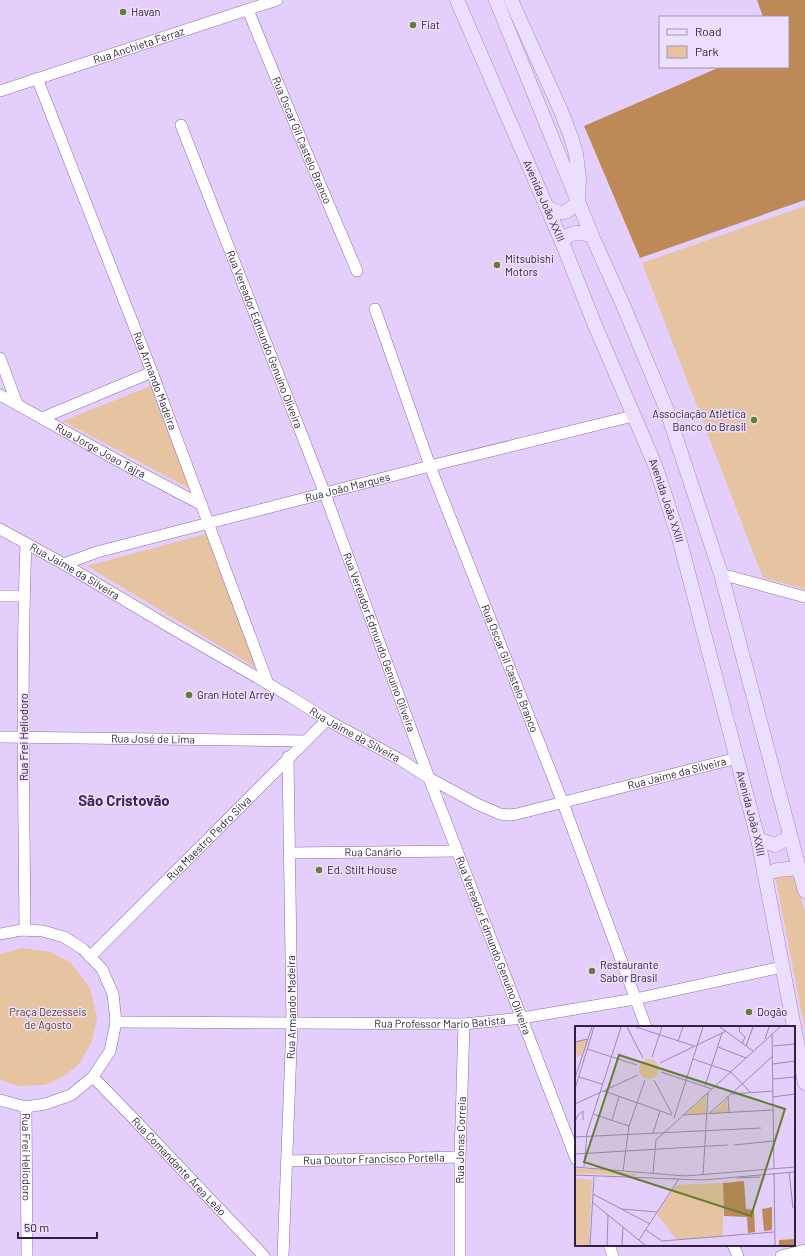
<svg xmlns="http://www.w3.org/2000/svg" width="805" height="1256" font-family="Barlow,sans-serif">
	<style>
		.green { fill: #e6c3a1 }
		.forest { fill: #bd8a57 }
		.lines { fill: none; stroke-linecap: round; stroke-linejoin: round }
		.minor-casing { stroke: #8b6aaf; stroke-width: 12 }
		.major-casing { stroke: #a38ebb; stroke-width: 15 }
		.minor { stroke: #fff; stroke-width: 11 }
		.major { stroke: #ecdefe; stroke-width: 14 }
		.poi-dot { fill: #647e31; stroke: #ede0fe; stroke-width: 1.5 }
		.labels { text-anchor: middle; stroke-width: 3; stroke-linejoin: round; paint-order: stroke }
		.poi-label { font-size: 11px; fill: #312340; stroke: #ede0fe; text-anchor: start }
		.street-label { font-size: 11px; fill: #312340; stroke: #ede0fe }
		.park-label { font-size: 11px; fill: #613e16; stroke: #ede0fe }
		.district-label { font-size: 15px; font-weight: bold; fill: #432361; stroke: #ede0fe }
		.inset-road { fill: none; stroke: #9c8ab1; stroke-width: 1 }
		.view { fill: #647e31; fill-opacity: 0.15; stroke: #647e31; stroke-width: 2 }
		.inset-edge { fill: none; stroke: #312340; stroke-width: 2 }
	</style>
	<rect width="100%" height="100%" fill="#e4cffc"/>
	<g class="green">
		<path d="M805,206v383l-42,-11 -121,-315z"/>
		<path d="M153,385l43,107 -133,-71z"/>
		<path d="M209,533l47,135 -169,-102z"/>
		<path d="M791,874l7,13 7,25v118l-30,-155z"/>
		<path d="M22,948l28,4 21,11 19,25 7,30 -5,23 -12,22 -14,12 -21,10 -27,1 -18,-6v-126z"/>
	</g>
	<path class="forest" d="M757,0h48v200l-165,58 -56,-132 136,-59h68v-50h-25z"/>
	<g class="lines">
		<g class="minor-casing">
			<g id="minor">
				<path id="s1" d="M248,10l58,141 51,120"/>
				<path id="s2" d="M37,78l115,294 116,312"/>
				<path id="s3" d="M0,91l277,-91"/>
				<path id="s4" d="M181,125l144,369 104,284 147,381"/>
				<path id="s5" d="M375,309l55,157 133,337 83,224"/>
				<path d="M0,358l17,46"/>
				<path id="s6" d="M0,395l124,69 78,41"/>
				<path d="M42,418l110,-46"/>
				<path id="s7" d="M0,529l64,35 99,59 128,74 36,23 74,40 28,18 48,26 23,10 10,1 7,-1 220,-56"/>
				<path id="s8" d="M64,564l33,-12 112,-29 221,-57 203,-50"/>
				<path d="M721,574l84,23"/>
				<path d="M0,596h24"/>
				<path id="s9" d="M0,737l306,4"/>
				<path id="s10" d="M289,853l168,-2"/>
				<path d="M25,930c-1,-129 -4,-257 1,-386"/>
				<path d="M0,934l21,-4 22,1 21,6 19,12 19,20 11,25 3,28 -6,29 -17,26 -22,18 -26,9 -19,3 -26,-7"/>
				<path id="s11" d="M90,957l237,-237"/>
				<path id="s12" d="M116,1022l348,2 58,-6 113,-19 147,-32"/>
				<path id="s13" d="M93,1077l38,39 133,140"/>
				<path id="s14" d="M26,1107l1,149"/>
				<path id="s15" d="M287,1161l173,-4"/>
				<path d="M609,1245l4,11"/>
				<path d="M733,1245l5,11"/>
				<path id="s16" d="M283,1256l9,-233 -4,-266"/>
				<path id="s17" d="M460,1256v-99l4,-133"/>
				<path d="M781,1256l24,-6"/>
			</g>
		</g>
		<g class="major-casing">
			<g id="major">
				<path id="s18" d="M457,0l105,242 32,81 61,142 24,73 79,301 36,188"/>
				<path d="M496,0l96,236 31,69 43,103 55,166 84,317"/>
				<path d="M511,0l50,111 10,26 5,17 3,24 -1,23c-11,13 -17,15 -31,6"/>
				<path d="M562,242c7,-11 19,-11 30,-6"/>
				<path d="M758,839l17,6 15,-8"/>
				<path d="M764,874l14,-4 20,-2"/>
				<path d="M794,1027l11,56"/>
			</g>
		</g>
		<use href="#minor" class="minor"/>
		<use href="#major" class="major"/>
	</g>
	<g class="poi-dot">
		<circle cx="123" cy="12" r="4"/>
		<circle cx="413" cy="25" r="4"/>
		<circle cx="497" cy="265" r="4"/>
		<circle cx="754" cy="420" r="4"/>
		<circle cx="189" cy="695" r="4"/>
		<circle cx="319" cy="870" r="4"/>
		<circle cx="592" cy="971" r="4"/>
		<circle cx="749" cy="1012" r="4"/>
	</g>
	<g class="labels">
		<g class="poi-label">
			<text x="131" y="16">Havan</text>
			<text x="421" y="29">Fiat</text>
			<text x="505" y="263">Mitsubishi<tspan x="505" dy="13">Motors</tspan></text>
			<text x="746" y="418" text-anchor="end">Associação Atlética<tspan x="746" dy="13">Banco do Brasil</tspan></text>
			<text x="197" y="699">Gran Hotel Arrey</text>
			<text x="327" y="874">Ed. Stilt House</text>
			<text x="600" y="969">Restaurante<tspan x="600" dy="13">Sabor Brasil</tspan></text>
			<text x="757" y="1016">Dogão</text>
		</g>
		<g class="street-label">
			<text dy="4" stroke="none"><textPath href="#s3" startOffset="146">Rua Anchieta Ferraz</textPath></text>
			<text dy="4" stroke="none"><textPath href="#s1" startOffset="141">Rua Oscar Gil Castelo Branco</textPath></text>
			<text dy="4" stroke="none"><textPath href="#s18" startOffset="219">Avenida João XXIII</textPath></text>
			<text dy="4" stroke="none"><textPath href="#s4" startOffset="230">Rua Vereador Edmundo Genuíno Oliveira</textPath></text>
			<text dy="4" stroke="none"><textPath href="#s2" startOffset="325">Rua Armando Madeira</textPath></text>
			<text dy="4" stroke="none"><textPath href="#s6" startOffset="115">Rua Jorge Joao Tajra</textPath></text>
			<text dy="4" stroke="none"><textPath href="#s8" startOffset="294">Rua João Marques</textPath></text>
			<text dy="4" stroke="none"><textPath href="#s18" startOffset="543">Avenida João XXIII</textPath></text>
			<text dy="4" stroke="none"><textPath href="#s7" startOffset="86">Rua Jaime da Silveira</textPath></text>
			<text dy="4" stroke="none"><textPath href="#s4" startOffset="554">Rua Vereador Edmundo Genuíno Oliveira</textPath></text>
			<text dy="4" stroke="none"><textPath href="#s5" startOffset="384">Rua Oscar Gil Castelo Branco</textPath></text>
			<text dy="4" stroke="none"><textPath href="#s7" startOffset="410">Rua Jaime da Silveira</textPath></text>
			<text transform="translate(24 737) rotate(-90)" y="4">Rua Frei Heliodoro</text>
			<text dy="4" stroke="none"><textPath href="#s9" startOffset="153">Rua José de Lima</textPath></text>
			<text dy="4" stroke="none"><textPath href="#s7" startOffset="758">Rua Jaime da Silveira</textPath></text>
			<text dy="4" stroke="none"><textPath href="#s18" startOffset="867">Avenida João XXIII</textPath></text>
			<text dy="4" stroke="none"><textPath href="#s11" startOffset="168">Rua Maestro Pedro Silva</textPath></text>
			<text dy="4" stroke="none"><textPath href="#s10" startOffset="84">Rua Canário</textPath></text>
			<text dy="4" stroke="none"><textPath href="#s4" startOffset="878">Rua Vereador Edmundo Genuíno Oliveira</textPath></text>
			<text dy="4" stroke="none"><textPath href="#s16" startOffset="249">Rua Armando Madeira</textPath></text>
			<text dy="4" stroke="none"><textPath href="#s12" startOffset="324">Rua Professor Mario Batista</textPath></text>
			<text dy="4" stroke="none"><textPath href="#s17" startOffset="116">Rua Jonas Correia</textPath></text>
			<text dy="4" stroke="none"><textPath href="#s14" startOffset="50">Rua Frei Heliodoro</textPath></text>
			<text dy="4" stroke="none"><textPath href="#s15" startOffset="87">Rua Doutor Francisco Portella</textPath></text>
			<text dy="4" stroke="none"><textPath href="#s13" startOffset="124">Rua Comandante Área Leão</textPath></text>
		</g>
		<g class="park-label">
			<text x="48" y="1016">Praça Dezesseis<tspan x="48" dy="13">de Agosto</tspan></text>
		</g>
		<g class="district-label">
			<text x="124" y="806">São Cristovão</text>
		</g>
	</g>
	<g transform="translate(575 1026)">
		<rect width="220" height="220" fill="#e4cffc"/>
		<path d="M13,13l-6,16 -5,2 -2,-15zM64 43a10 10 0 1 1 20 0a10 10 0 1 1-20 0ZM131,70v18h-20l3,-3zM152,73l1,14 -16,1zM0,142l29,2 32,4 -1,2 -60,-3zM0,152l17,2 -3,65 -14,-1zM148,157v54l-47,2 -19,-25 19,-29z" fill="#e6c3a1"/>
		<path d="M169,155l2,28 8,1 1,22 -7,1 -1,-16 -23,-1 -1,-33zM197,181v23l-8,1 -2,-22zM220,213v6h-16v-5z" fill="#bd8a57"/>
		<path class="inset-road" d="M52,1l16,31M61,1l58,19M145,1l33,24M165,1l-1,4 6,6 -3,7M197,8l2,135M190,13l4,-12M103,15l5,-14M0,16l13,-3M171,20l7,-19M198,20l22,-2M143,21l28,11M12,23l50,16M77,31l10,-30M118,33l38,13 20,21M85,37l66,-32M198,38l22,-3M86,46l51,17M4,51l23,7M0,52l17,-51M198,53l22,-2M79,54l18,34M130,60l17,-53M0,63l19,-62M29,65l68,24M157,68l41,-3M153,70l1,17M198,71l22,-3M0,78l63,-29M135,87l63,-57M18,88l36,12M108,89l90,-5M99,92l29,-91M37,94l7,-23M0,96l3,-7 5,-4v9M78,107l7,-22M0,111l186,-9M159,119l39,-4M0,128l153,-9M0,141l110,9 110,-9M9,141l3,-34 34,-106M48,145l6,-45 16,-46M214,146l4,36M78,147l3,-33 124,-113M199,147l1,72M0,149l128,5 92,-8M128,149l5,-82M162,152l23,-1M18,168l57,30M17,176l53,43M47,183l35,3M71,204l16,11 112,-9M64,214l39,-60M15,219l4,-68M32,219l1,-30M47,219l1,-18"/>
		<path class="view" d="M44,29l166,54 -34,107 -167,-54z"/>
		<rect width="220" height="220" class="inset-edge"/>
	</g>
	<rect x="659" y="16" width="130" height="52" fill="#ede0fe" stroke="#a294b2"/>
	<rect x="667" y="29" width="20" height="6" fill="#ecdefe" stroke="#a294b2"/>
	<text x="695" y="36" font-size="12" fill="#312340">Road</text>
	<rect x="667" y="46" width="20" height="12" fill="#e6c3a1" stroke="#a294b2"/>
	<text x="695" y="56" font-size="12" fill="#312340">Park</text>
	<path d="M18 1232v6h79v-6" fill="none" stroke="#312340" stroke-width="2"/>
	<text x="24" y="1232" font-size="12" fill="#312340" stroke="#ede0fe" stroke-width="3" paint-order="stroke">50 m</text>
</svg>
